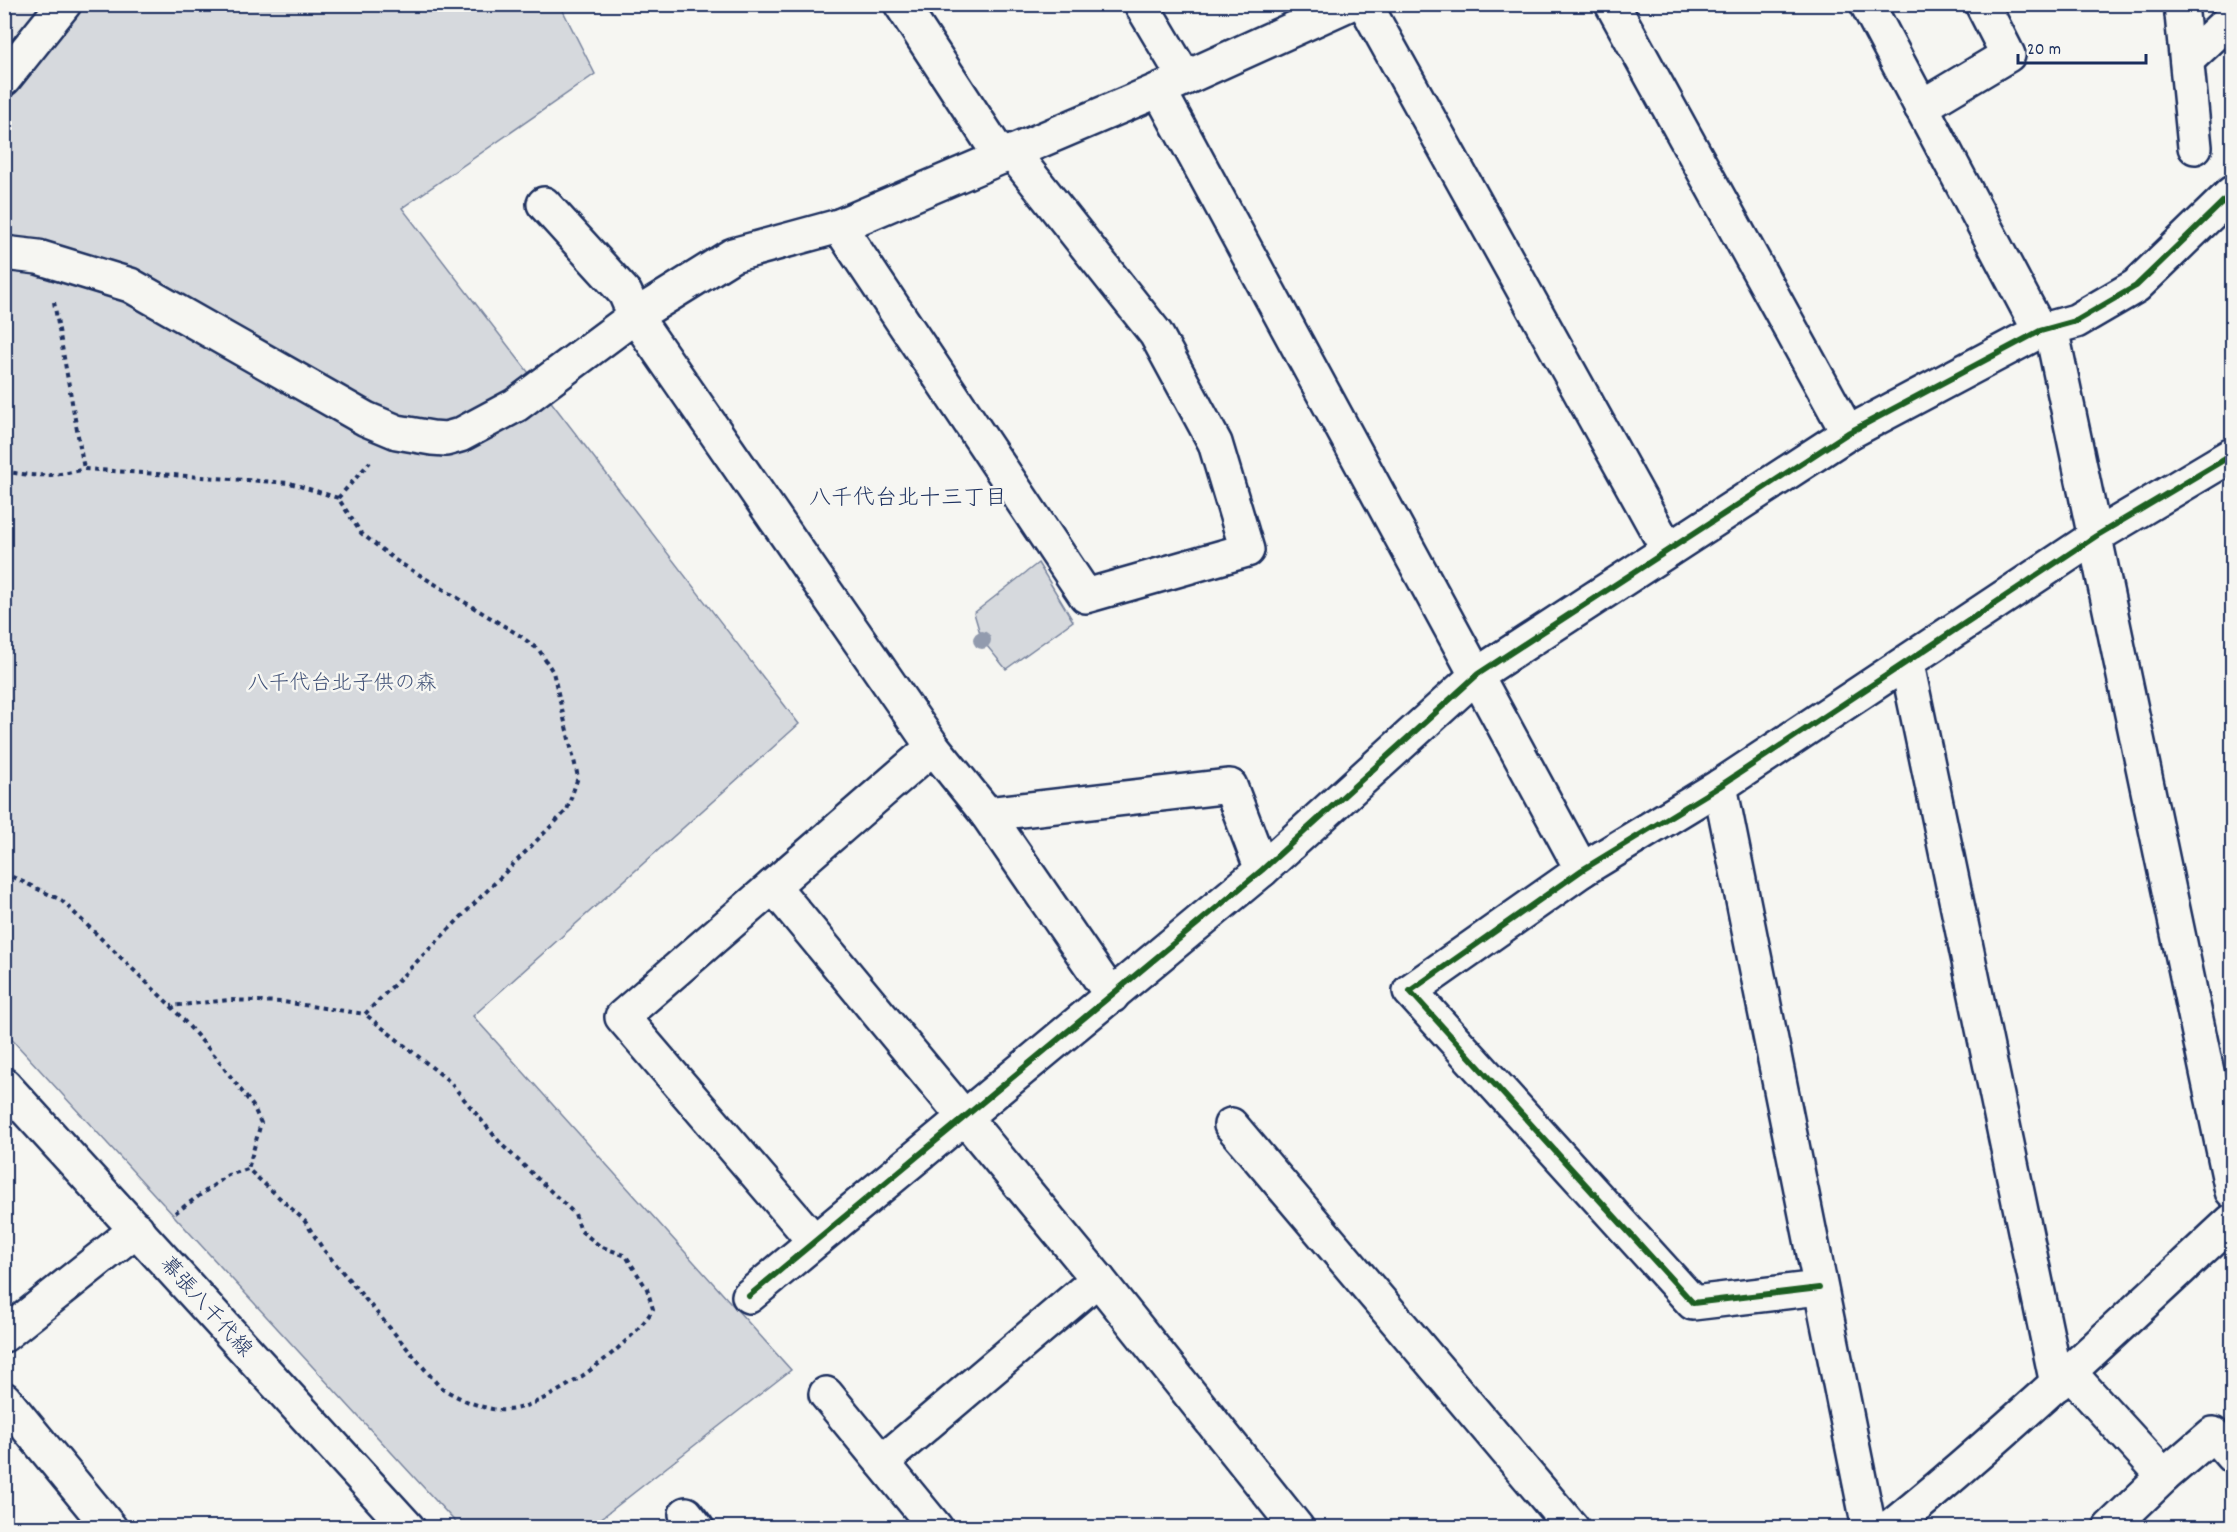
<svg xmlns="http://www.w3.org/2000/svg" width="2237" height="1532" font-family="Dekko,'Klee One',sans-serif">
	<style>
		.built { fill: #e6e7e7 }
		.green { fill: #d6d9dd; stroke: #78849e; stroke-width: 1.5 }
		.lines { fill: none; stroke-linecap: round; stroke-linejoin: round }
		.minor-casing { stroke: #1b2f5e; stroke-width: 38 }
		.major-casing { stroke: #1b2f5e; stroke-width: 38 }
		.path { stroke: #1b2f5e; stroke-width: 4; stroke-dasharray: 4.5 4.5; stroke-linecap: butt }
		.minor { stroke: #f6f6f2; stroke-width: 33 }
		.major { stroke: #f6f6f2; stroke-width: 33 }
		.cycleway-casing { stroke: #f6f6f2; stroke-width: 10 }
		.cycleway { stroke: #1b5e20; stroke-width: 6 }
		.tree { fill: #929bae }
		.labels { text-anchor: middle; stroke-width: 5; stroke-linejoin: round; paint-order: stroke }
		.park-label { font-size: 21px; fill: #405177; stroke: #f6f6f2 }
		.street-label { font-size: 21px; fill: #1b2f5e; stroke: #f6f6f2 }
		.neighbourhood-label { font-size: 22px; fill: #1b2f5e; stroke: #f6f6f2 }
	</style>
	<rect width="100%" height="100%" fill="#f6f6f2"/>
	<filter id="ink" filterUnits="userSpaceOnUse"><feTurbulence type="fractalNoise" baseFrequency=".0167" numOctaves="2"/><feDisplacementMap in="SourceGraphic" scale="12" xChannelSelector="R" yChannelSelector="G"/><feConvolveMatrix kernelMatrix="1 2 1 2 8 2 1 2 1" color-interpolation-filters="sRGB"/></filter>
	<g filter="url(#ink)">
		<path class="built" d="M5,4l36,1 -36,46 -1,-46z"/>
		<g class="green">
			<path d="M84,5h476l35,69 -193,134 397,516 -326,292 318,354 -201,157h-130l-455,-495 -1,-928z"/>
			<path d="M1038,563l35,58 -67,48 -24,-29 -8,-27z"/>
		</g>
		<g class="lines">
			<g class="minor-casing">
				<g id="minor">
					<path d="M901,4l100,153"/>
					<path d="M1141,4l44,74"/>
					<path d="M1365,4l303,546"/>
					<path d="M1612,4l236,429"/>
					<path d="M1867,4l173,327"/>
					<path d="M2181,4l14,143"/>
					<path d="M2187,60l45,-42"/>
					<path d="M4,79l60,-75"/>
					<path d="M1159,90l423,780"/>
					<path d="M1921,107l87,-52 -26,-51"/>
					<path d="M544,204l81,89 10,23 298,431 54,67 125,182"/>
					<path d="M839,226l247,370 161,-46 -32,-107 -59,-109 -144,-182"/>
					<path d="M4,253l34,4 92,28 236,134 31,13 35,6 14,1 14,-4 56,-30 119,-89 98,-61 106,-29 320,-136 190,-86"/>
					<path d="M2051,328l181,863"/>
					<path d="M1907,664l150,720"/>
					<path d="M1720,786l149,742"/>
					<path d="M987,814l243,-28 32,84"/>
					<path d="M773,886l325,393 199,249"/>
					<path d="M1231,1125l341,403"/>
					<path d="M814,1241l-192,-224 311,-270"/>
					<path d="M1819,1288l-126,15 -283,-312 172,-121 138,-84 376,-250 136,-81"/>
					<path d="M749,1296l513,-426 216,-196 370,-241 192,-102 36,-10 60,-35 96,-93"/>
					<path d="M4,1335l133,-106"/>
					<path d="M2069,1372l95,104 49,-42 19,22"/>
					<path d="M826,1394l110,134"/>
					<path d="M4,1399l106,129"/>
					<path d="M882,1462l216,-183"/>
					<path d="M686,1514l11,14"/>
					<path d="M1890,1528c119,-97 230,-203 342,-307"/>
					<path d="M2110,1528l54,-52"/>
				</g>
			</g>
			<g class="major-casing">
				<path id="major" d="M4,1085l404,443"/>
			</g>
			<g class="path">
				<path d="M54,302l30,167"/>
				<path d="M4,471c28,6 53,6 80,-2l206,14 48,15 23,35 34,27 124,75 20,15 14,22 25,105 -11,33 -202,204 -82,-12 -54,-2 -58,6"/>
				<path d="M338,498l32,-36"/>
				<path d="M4,873l57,27 110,106 44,50 38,50 8,17 -13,46"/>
				<path d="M175,1213l53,-38 20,-6 56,51 19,29 116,137c16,11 40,22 60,24 41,5 135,-66 154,-101l-6,-20 -21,-33 -26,-10 -19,-15 -6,-17 -73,-69 -53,-64 -84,-67"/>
			</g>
			<use href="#minor" class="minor"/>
			<use href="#major" class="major"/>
			<g class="cycleway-casing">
				<g id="cycleway">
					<path d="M1819,1288l-126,15 -283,-312 172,-121 138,-84 376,-250 136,-81"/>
					<path d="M749,1296l513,-426 216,-196 370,-241 192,-102 36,-10 60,-35 96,-93"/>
				</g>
			</g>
			<use href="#cycleway" class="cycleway"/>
		</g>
		<circle class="tree" cx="982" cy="640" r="9"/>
	</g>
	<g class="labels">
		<g class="park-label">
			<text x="342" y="689">八千代台北子供の森</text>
		</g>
		<g class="street-label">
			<text transform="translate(207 1306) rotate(48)" y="7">幕張八千代線</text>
		</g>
		<g class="neighbourhood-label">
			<text x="908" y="504">八千代台北十三丁目</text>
		</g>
	</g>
	<rect width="2237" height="1532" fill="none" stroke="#f6f6f2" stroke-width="24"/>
	<rect x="12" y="12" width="2213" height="1508" fill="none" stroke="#1b2f5e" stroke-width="2" filter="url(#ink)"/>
	<path d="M2018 54v9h128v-9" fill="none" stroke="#1b2f5e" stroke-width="3"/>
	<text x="2027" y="54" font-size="18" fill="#1b2f5e" stroke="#f6f6f2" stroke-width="4.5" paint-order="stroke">20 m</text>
</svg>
